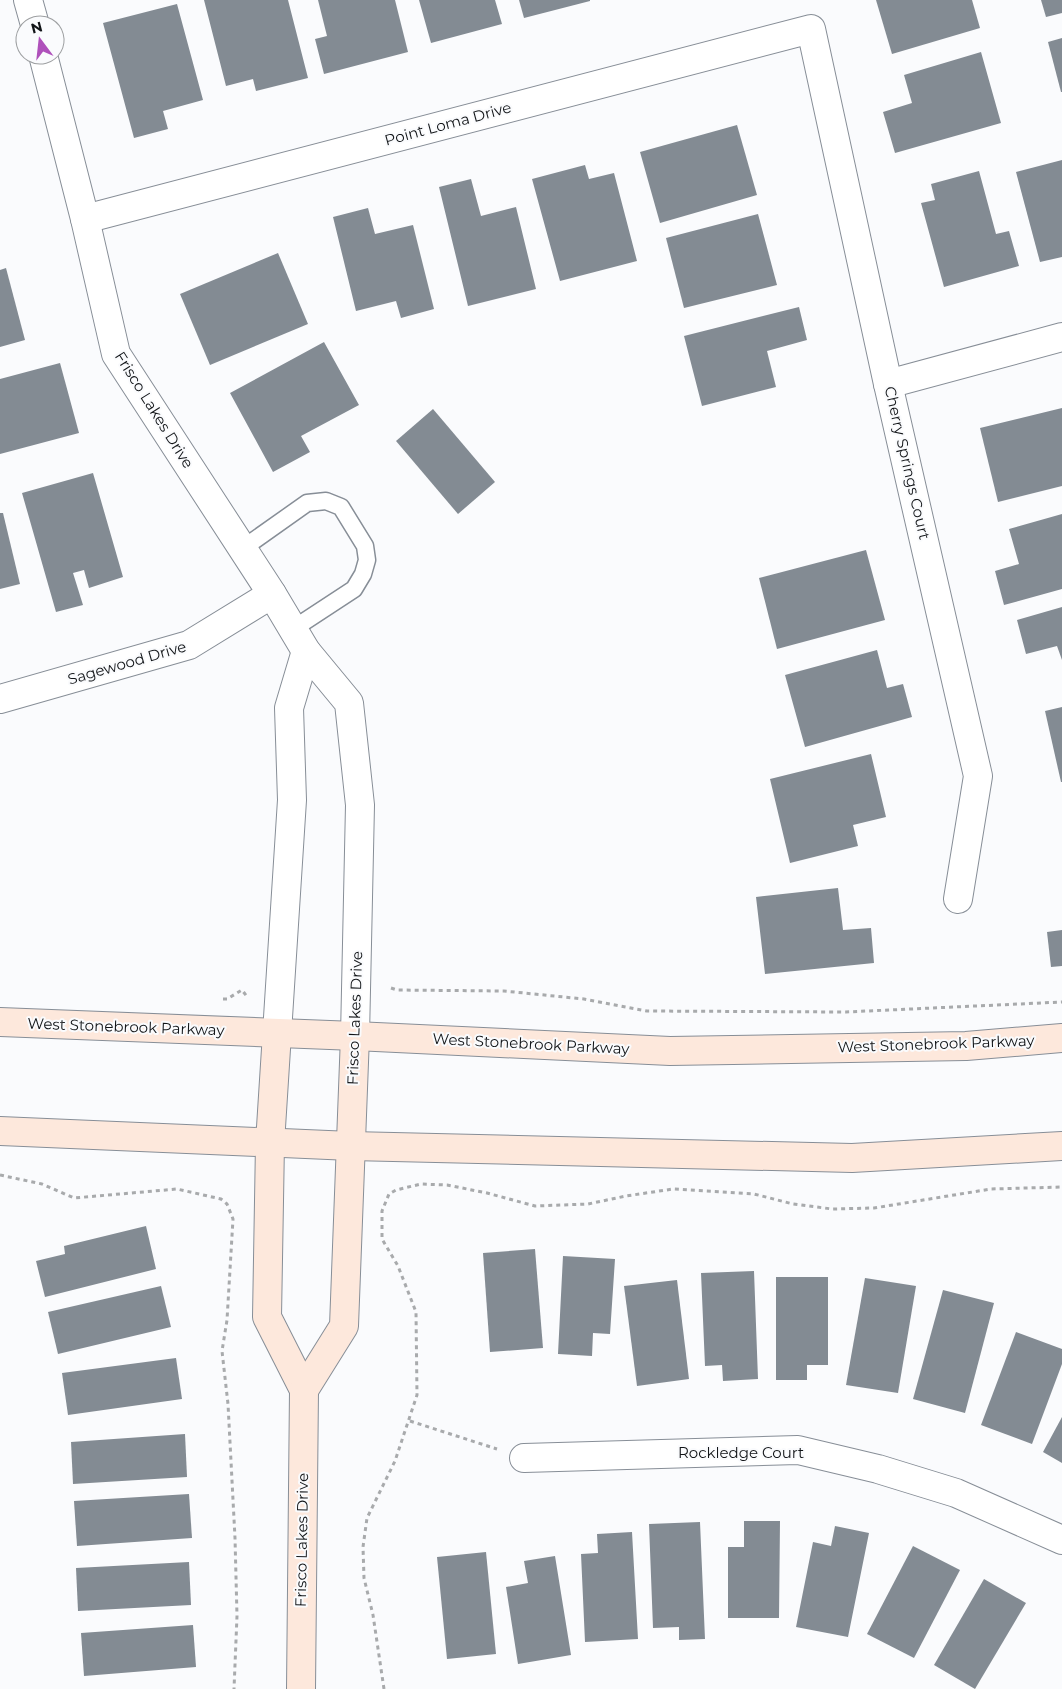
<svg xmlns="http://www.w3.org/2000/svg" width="1062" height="1689" font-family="Montserrat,sans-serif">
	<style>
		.building { fill: #838b93 }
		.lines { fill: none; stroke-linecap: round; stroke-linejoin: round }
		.lane-casing { stroke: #878e97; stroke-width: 19 }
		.street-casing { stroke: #878e97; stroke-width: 30 }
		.secondary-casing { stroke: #878e97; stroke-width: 30 }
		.path { stroke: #a8aaac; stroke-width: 3; stroke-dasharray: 4 4; stroke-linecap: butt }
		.lane { stroke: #fff; stroke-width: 16 }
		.street { stroke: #fff; stroke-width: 28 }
		.secondary { stroke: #fde8dc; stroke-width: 28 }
		.labels { text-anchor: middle; stroke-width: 4; stroke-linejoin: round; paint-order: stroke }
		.street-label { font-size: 15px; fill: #111417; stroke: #fafbfd }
	</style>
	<rect width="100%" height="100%" fill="#fafbfd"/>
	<g class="building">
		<path d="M204,0h84l20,78 -52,13 -3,-12 -27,7z"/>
		<path d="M318,0h77l13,52 -84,22 -9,-35 12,-3z"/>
		<path d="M419,0h76l7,24 -71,19z"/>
		<path d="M519,0h71v1l-66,17z"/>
		<path d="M876,0h96l8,28 -88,26z"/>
		<path d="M1041,0h21v13l-16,4z"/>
		<path d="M177,4l26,96 -40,11 5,18 -34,9 -31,-115z"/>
		<path d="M1062,38v54h-1l-13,-50z"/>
		<path d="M981,52l20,71 -106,30 -12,-41 29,-9 -8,-28z"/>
		<path d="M737,125l20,70 -97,28 -20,-71z"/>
		<path d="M1062,160v97l-22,5 -24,-90z"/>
		<path d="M585,165l4,14 25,-6 23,88 -77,20 -28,-102z"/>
		<path d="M979,171l17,63 13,-3 10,35 -75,21 -23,-84 14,-3 -4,-16z"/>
		<path d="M471,179l10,37 35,-9 20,82 -68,17 -29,-119z"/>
		<path d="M368,208l7,26 38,-9 21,84 -33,9 -5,-17 -40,10 -23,-94z"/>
		<path d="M758,214l19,71 -93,23 -18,-70z"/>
		<path d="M278,253l30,71 -98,41 -30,-71z"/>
		<path d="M6,268l19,72 -25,7v-77z"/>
		<path d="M799,307l8,33 -40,11 9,36 -74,19 -18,-70z"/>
		<path d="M324,342l35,63 -58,31 9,16 -37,20 -43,-79z"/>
		<path d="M60,363l19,70 -79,21v-75z"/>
		<path d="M1062,408v78l-64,16 -18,-74z"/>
		<path d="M433,409l62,73 -37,32 -62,-73z"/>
		<path d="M93,473l30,104 -34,11 -5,-18 -11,3 10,32 -27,7 -34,-119z"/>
		<path d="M0,513h3l17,71 -20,5z"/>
		<path d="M1062,514v75l-58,16 -9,-34 24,-7 -10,-35z"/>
		<path d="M866,550l19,70 -108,29 -18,-71z"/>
		<path d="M1062,607v53l-5,-14 -31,8 -9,-34z"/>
		<path d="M877,650l10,38 16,-4 9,33 -107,30 -20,-72z"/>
		<path d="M1062,707v75h-1l-16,-71z"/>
		<path d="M871,754l15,63 -33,8 5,21 -68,17 -20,-84z"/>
		<path d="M838,888l5,42 28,-2 3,35 -109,11 -9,-77z"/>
		<path d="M1062,930v36l-11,1 -4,-35z"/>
		<path d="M146,1226l10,43 -111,28 -9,-36 29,-7 -1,-8z"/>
		<path d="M535,1249l8,99 -53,4 -7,-99z"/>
		<path d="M563,1256l52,3 -5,75 -17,-1 -1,23 -34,-2z"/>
		<path d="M754,1271l4,108 -35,2 -1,-16 -17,1 -4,-93z"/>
		<path d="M776,1277h52v88h-21v15h-31z"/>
		<path d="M865,1278l51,8 -18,107 -52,-8z"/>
		<path d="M677,1280l12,99 -52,7 -13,-100z"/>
		<path d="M161,1286l10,41 -113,27 -10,-42z"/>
		<path d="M943,1290l51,13 -29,110 -52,-14z"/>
		<path d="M1016,1332l46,17v15l-30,80 -51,-19z"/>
		<path d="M176,1358l6,41 -114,16 -6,-42z"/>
		<path d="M1062,1417v46l-19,-11z"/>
		<path d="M185,1434l2,43 -114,7 -2,-42z"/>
		<path d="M189,1494l3,44 -115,8 -3,-45z"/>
		<path d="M744,1521h36l-1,97h-51v-71h16z"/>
		<path d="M700,1522l5,117 -26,1v-13l-26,1 -4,-104z"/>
		<path d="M835,1526l34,7 -21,104 -52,-10 17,-85 18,4z"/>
		<path d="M632,1532l6,107 -53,3 -4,-88 17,-1 -1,-19z"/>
		<path d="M913,1546l47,24 -46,88 -47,-24z"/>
		<path d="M486,1552l10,102 -49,5 -10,-102z"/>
		<path d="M555,1556l16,99 -53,9 -12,-77 22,-4 -4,-22z"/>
		<path d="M189,1562l2,43 -113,6 -2,-43z"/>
		<path d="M984,1579l42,24 -51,86 -41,-24z"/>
		<path d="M193,1625l3,42 -112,9 -3,-43z"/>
	</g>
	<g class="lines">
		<g class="lane-casing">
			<path id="lane" d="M242,549l65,-46 19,-2 15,6 24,39 2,14 -4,14 -9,15 -61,40"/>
		</g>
		<g class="street-casing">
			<g id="street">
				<path d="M28,0l7,25"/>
				<path d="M43,55l42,164 31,135 156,240 34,57 43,52 11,102 -5,231"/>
				<path d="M85,219l726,-190 77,355 90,392 -20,123"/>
				<path d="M888,384l174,-47"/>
				<path d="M0,699l189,-54 83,-51"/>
				<path d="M277,1033l15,-233 -3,-92 17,-57"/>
				<path d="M524,1458l274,-8 80,19 78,24 106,47"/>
			</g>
		</g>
		<g class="secondary-casing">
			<g id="secondary">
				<path d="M0,1022l355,14 315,15 296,-5 96,-8"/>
				<path d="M277,1033l-7,110 -3,174 37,73 -3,299"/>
				<path d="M0,1131l351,15 501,12 210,-12"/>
				<path d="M304,1390l40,-64 11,-290"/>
			</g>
		</g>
		<g class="path">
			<path d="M391,988l6,2 107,1 80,8 63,12 199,1 216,-10"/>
			<path d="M223,999h4l15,-9 6,8"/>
			<path d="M0,1175l42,9 32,14 103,-9 44,10 6,5 6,15 -6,101 -5,31 6,53 7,134 2,78 -3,73"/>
			<path d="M410,1421l87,28"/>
			<path d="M384,1689l-11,-74 -9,-37 -1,-31 4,-29 28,-57 22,-66 -1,-83 -18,-46 -16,-27v-28l7,-17 7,-4 25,-6 26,1 40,8 48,13 53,-2 38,-8 47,-7 81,5 39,10 39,5 42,-1 117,-19 71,-2"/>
		</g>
		<use href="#lane" class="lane"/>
		<use href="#street" class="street"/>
		<use href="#secondary" class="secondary"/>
	</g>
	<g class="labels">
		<g class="street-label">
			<text transform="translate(448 124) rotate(-15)" y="5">Point Loma Drive</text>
			<text transform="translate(154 410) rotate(58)" y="5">Frisco Lakes Drive</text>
			<text transform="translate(907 463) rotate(77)" y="5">Cherry Springs Court</text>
			<text transform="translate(127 663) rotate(-16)" y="5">Sagewood Drive</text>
			<text transform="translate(355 1018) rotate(-88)" y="5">Frisco Lakes Drive</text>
			<text transform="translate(126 1027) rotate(2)" y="5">West Stonebrook Parkway</text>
			<text transform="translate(531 1044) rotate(3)" y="5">West Stonebrook Parkway</text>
			<text transform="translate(936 1044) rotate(-2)" y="5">West Stonebrook Parkway</text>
			<text x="741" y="1458">Rockledge Court</text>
			<text transform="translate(302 1540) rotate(-89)" y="5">Frisco Lakes Drive</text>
		</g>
	</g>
	<g transform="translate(40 40) rotate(345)"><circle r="24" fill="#fafbfd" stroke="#9d9fa1"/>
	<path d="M0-4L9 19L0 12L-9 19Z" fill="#af51bb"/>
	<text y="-8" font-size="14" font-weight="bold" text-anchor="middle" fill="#111417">N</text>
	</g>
</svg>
